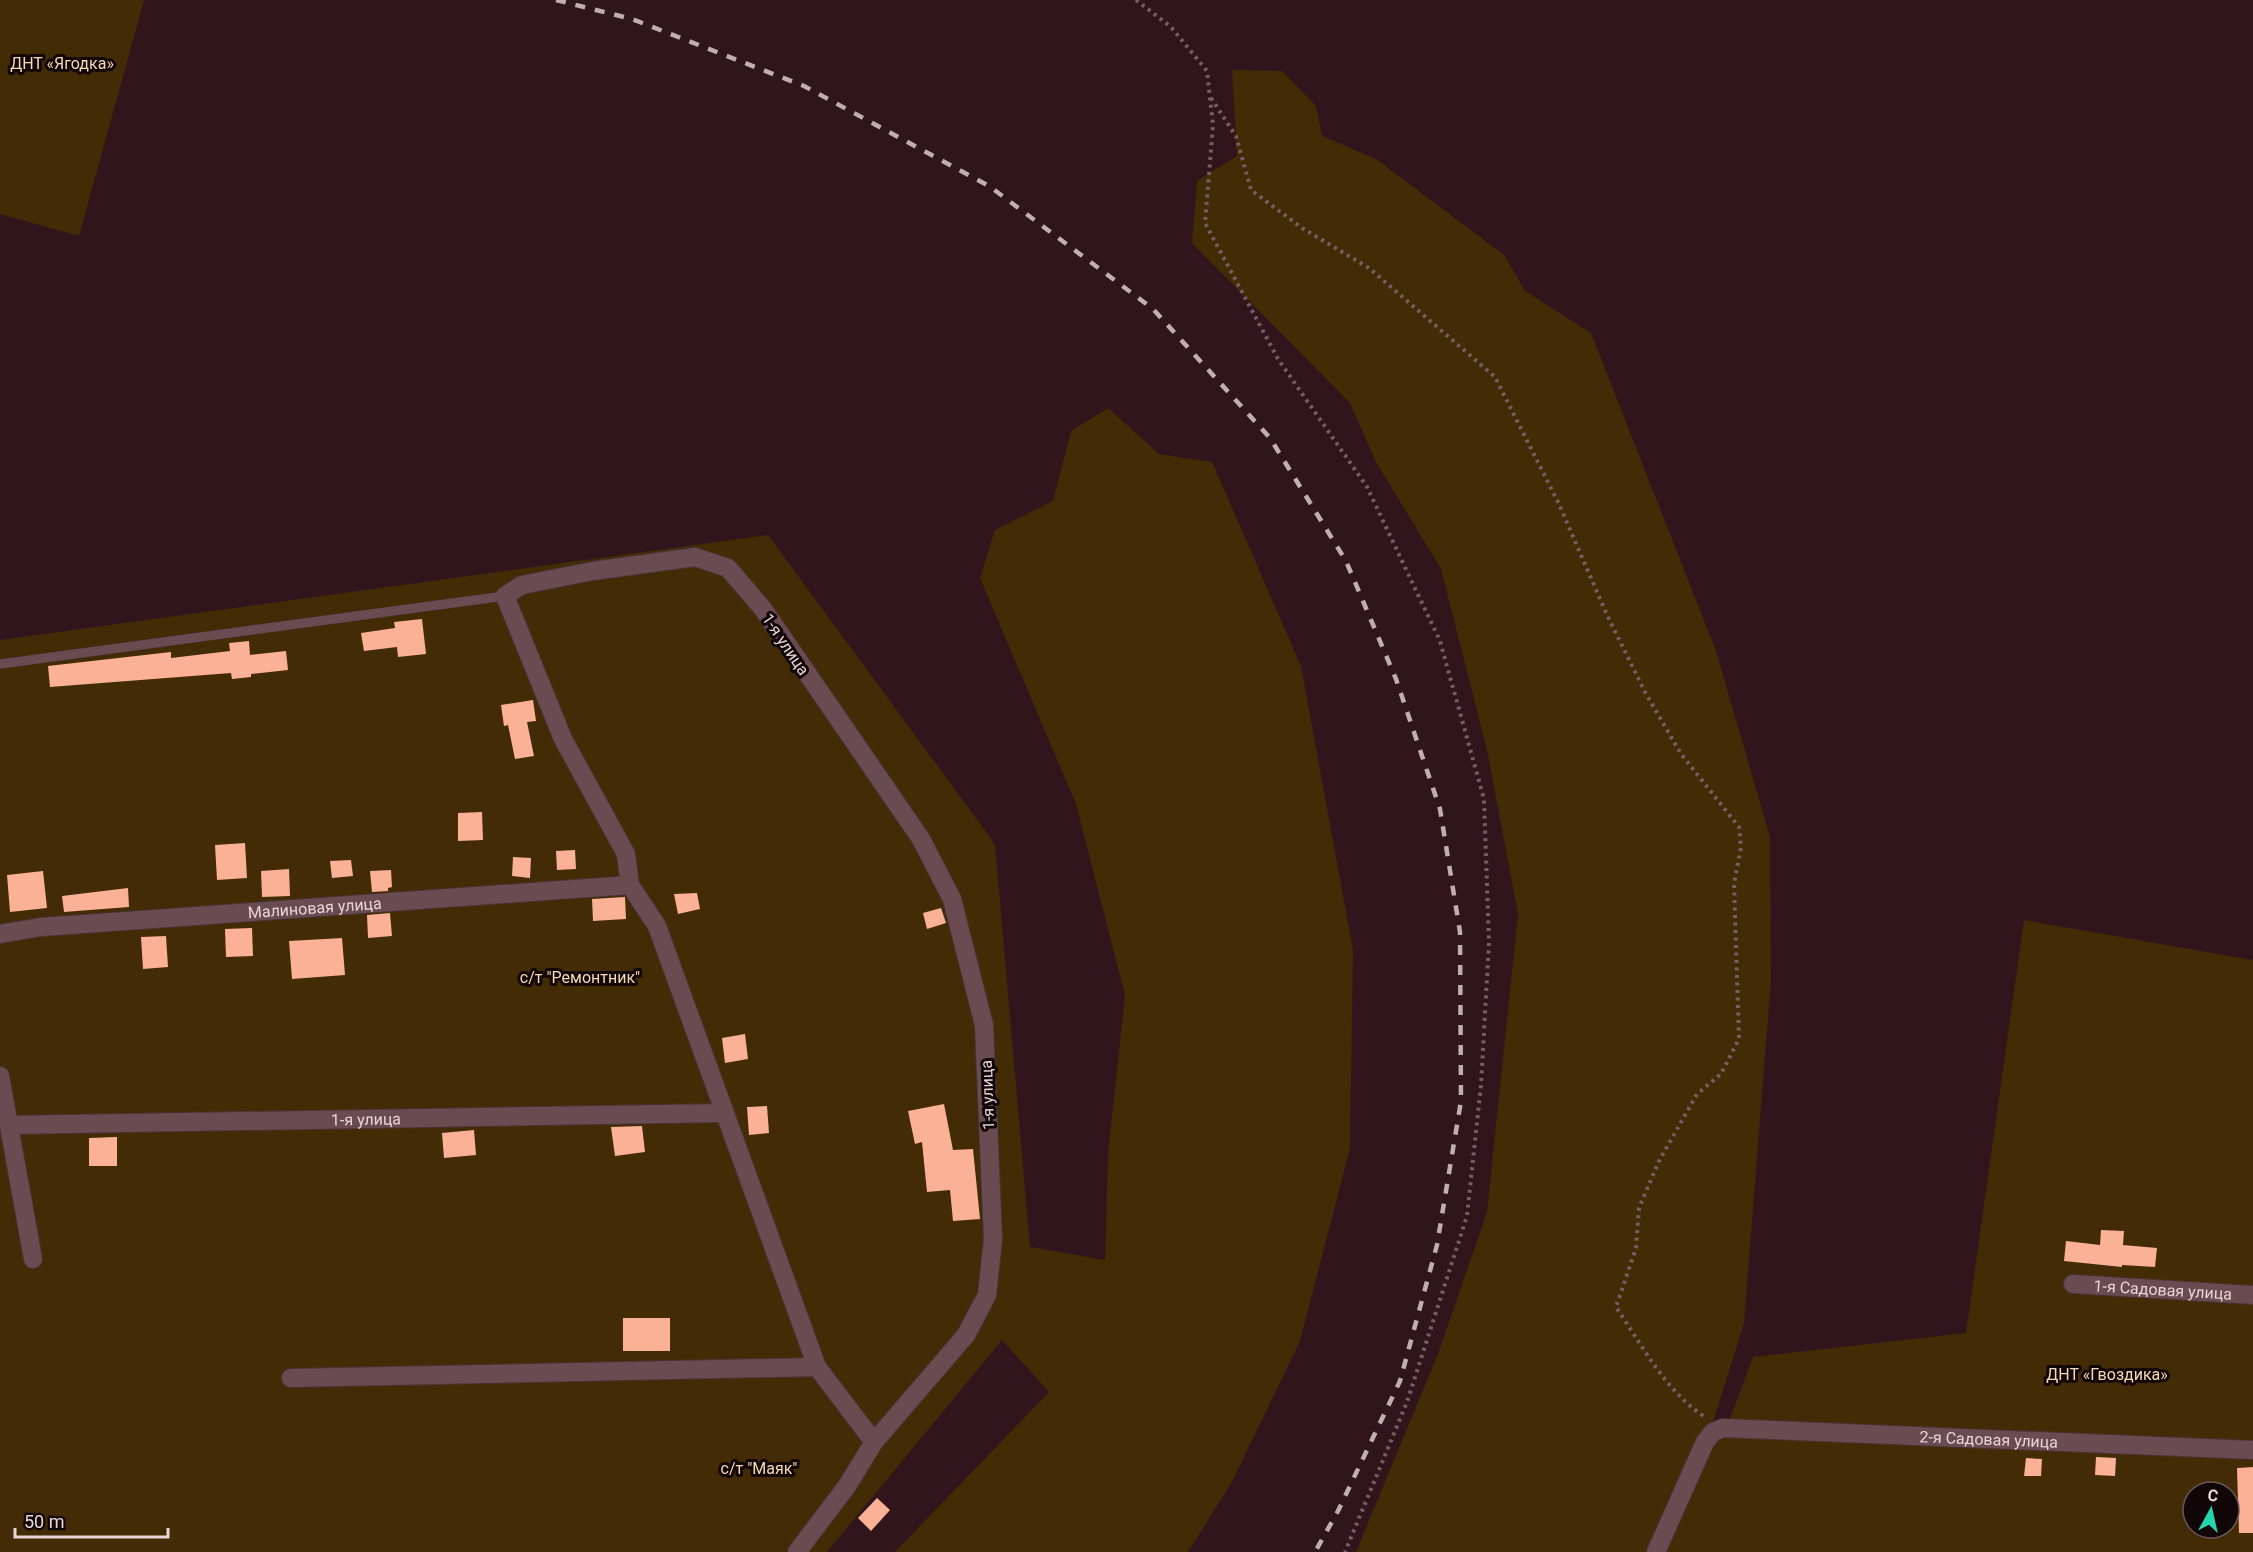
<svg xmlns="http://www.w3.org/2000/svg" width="2253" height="1552" font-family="Roboto,sans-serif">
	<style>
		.green { fill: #432b05; fill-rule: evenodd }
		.building { fill: #fbb195 }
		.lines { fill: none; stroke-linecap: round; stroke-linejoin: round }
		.lane-casing { stroke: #493538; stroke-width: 10 }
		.street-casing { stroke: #493538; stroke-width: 20 }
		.path { stroke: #765f64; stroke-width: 4; stroke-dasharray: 3 4.5; stroke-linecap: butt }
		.lane { stroke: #6a4b51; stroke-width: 9 }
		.street { stroke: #6a4b51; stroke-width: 18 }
		.rail { stroke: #c1aeb1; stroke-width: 4.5; stroke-dasharray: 10 10; stroke-linecap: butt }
		.labels { text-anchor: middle; stroke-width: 6; stroke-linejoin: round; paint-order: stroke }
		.park-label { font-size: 16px; fill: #f7d9b3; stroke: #110608 }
		.street-label { font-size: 16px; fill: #e7d5d7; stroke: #110608 }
	</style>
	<rect width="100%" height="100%" fill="#30161c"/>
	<g class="green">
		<path d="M0,0h144l-65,236 -79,-22z"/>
		<path d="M1232,70l50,1 34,35 6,30 54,23 128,96 21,36 66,42 125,318 54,186 1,143 -27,343 -31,99 11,13 29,-78 213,-24 58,-413 229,40v592h-897l82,-198 49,-142 31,-298 -31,-164 -46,-181 -65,-107 -26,-59 -158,-160 5,-62 40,-25zM2193,1492h36v36h-36z"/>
		<path d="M1108,408l51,46 53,8 89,204 52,284 -3,198 -50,193 -68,141 -44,70h-293l154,-160 -47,-52 -175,212h-827v-912l768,-105 227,309 35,403 75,13 3,-107 17,-158 -49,-191 -96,-226 15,-48 58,-29 18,-70z"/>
	</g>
	<g class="building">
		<path d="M422,619l4,35 -28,3 -1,-10 -33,4 -3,-18 34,-5 -1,-6z"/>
		<path d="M249,641l1,14 36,-4 2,19 -37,4v3l-19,2 -1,-6 -181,14 -2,-21 123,-14v6l59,-7 -1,-8z"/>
		<path d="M533,700l3,21 -9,1 7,34 -19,3 -7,-34 -4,1 -3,-21z"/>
		<path d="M482,812l1,28 -25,1v-28z"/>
		<path d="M245,843l2,35 -30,2 -2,-35z"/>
		<path d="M575,850l1,19 -19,1 -1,-19z"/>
		<path d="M513,857l18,1 -1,20 -18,-2z"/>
		<path d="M351,860l2,16 -21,2 -2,-17z"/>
		<path d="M289,869l1,27 -28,1 -1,-26z"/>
		<path d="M391,870l1,17 -4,1v3l-16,1 -2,-21z"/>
		<path d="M43,871l4,37 -37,4 -3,-37z"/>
		<path d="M128,888l1,19 -65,5 -2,-16z"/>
		<path d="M697,893l3,16 -22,5 -4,-20z"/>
		<path d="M625,897l1,22 -33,2 -1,-22z"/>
		<path d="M941,908l5,15 -19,6 -4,-16z"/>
		<path d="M390,913l2,23 -24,2 -1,-23z"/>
		<path d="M252,928l1,28 -27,1 -1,-28z"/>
		<path d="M166,936l2,31 -25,2 -2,-32z"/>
		<path d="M342,938l3,37 -53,4 -3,-38z"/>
		<path d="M745,1034l3,25 -23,4 -3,-25z"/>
		<path d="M944,1104l9,46 20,-1 7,70 -27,2 -3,-31 -23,2 -5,-50 -7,2 -7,-33z"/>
		<path d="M767,1106l2,27 -20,2 -2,-28z"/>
		<path d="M642,1126l3,26 -30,4 -4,-29z"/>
		<path d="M474,1130l2,25 -32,3 -2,-25z"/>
		<path d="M117,1137v29h-28v-28z"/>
		<path d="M2101,1230l23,1 -1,14 34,3 -2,19 -33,-2v2l-58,-6 2,-20 34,4z"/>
		<rect x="623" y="1318" width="47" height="33"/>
		<path d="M2096,1457l20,1 -1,18 -20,-1z"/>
		<path d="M2026,1458l16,1 -1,17h-17z"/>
		<path d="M2253,1467v66h-14l-2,-65z"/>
		<path d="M877,1498l13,12 -19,21 -13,-13z"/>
	</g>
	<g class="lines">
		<g class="lane-casing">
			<path id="lane" d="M0,664l505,-68"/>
		</g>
		<g class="street-casing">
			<g id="street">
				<path id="s1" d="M0,934l41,-7 589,-42"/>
				<path d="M0,1076l33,183"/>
				<path id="s2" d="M9,1125l714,-12"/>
				<path id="s3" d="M2073,1284l180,11"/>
				<path d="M291,1378l526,-11"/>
				<path d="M797,1552l50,-66 27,-44 92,-107 21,-40 6,-56 -9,-214 -32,-126 -31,-60 -158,-230 -35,-41 -33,-11 -102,14 -71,14 -17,11 58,143 63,115 4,31 27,41 160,441 57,75"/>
				<path id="s4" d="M1656,1552l49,-110 8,-10 10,-4 530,22"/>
			</g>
		</g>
		<g class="path">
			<path d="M1136,0l35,27 36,44 6,54 -8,98 73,136 89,128 73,154 44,158 5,143 -8,143 -14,131 -60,186 -62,150"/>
			<path d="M1211,98l25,38 15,54 51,38 67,40 126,109 63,125 49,113 38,77 36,62 58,73 2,20 -7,37 5,155 -18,35 -24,20 -38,67 -20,47 -3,40 -20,59c25,37 51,86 89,110"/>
		</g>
		<use href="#lane" class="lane"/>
		<use href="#street" class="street"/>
		<path class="rail" d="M556,0l76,19 172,67 185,100 164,123 117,129 76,123 50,118 44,130 20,123 1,169 -24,144 -37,136 -62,130 -23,41"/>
	</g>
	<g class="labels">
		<g class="park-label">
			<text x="62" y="69">ДНТ «Ягодка»</text>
			<text x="580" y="983">с/т "Ремонтник"</text>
			<text x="2107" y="1380">ДНТ «Гвоздика»</text>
			<text x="759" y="1474">с/т "Маяк"</text>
		</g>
		<g class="street-label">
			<text transform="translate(786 644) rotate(56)" y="6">1-я улица</text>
			<text dy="6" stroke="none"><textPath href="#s1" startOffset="316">Малиновая улица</textPath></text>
			<text transform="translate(987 1095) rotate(-92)" y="6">1-я улица</text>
			<text dy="6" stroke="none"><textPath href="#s2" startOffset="357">1-я улица</textPath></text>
			<text dy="6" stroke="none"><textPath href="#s3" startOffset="90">1-я Садовая улица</textPath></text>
			<text dy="6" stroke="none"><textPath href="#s4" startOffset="410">2-я Садовая улица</textPath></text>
		</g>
	</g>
	<g transform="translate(2211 1510) rotate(8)"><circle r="28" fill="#110608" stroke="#67595b" stroke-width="1.5"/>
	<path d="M0-4.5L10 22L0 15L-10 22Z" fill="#26d5ae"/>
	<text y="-9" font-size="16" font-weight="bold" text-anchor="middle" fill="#e7d5d7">С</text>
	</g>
	<path d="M15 1528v9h153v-9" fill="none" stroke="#e7d5d7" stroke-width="3"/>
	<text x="24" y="1528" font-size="18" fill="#e7d5d7" stroke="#110608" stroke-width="4.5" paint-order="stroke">50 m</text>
</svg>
